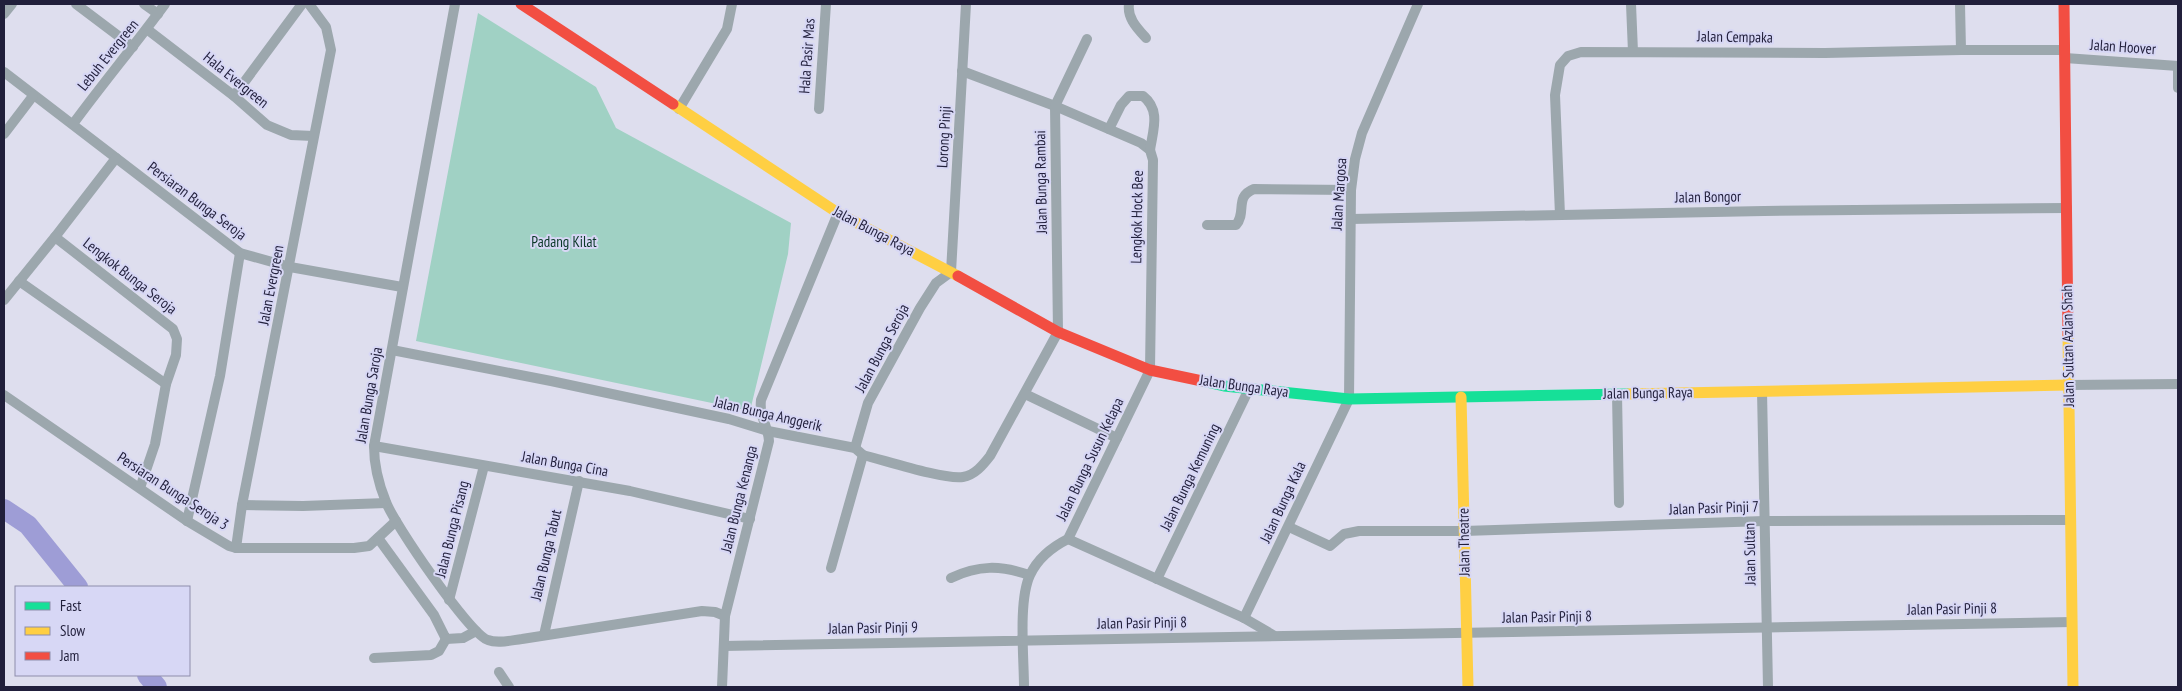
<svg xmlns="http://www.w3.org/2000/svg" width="2182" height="691" font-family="'PT Sans Narrow',sans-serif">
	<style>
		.green { fill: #a0d1c4 }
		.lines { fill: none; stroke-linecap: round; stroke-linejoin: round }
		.river { stroke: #9e9dd6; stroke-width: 20 }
		.street { stroke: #9ca7ad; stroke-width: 10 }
		.fast { stroke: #16e098; stroke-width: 11 }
		.slow { stroke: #ffcf43; stroke-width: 11 }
		.jam { stroke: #f24e42; stroke-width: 11 }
		.labels { text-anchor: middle; stroke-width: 4; stroke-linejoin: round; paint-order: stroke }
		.street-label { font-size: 15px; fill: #211f3b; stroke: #d7d7f5 }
		.park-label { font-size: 15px; fill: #0a3827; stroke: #d7d7f5 }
	</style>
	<rect width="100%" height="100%" fill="#dedeee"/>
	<path class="green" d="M478,13l118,74 20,41 175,95 -3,31 -38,157 -334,-70z"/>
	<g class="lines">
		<g class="river">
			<path d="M4,509l24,16 50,62"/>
			<path d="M147,675l10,12"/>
		</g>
		<g class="street">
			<path d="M76,4l57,43"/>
			<path d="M144,4l14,10"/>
			<path d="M455,4l-81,442c0,18 5,39 12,56 7,20 84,133 102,138 10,4 24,0 34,-1l180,-28 13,1 10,4"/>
			<path d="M1129,4c-2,14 8,24 17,34"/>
			<path d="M1631,4l2,48"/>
			<path d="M1960,4l1,46"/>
			<path d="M4,14l8,-10"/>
			<path d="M148,30l86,66 33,29 24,10 22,1"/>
			<path d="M2065,58l113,8"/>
			<path d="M2178,66v22"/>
			<path d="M962,71l93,35 86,37 9,7 3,10 -3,210 -82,169c-16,8 -30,19 -38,36 -12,26 -6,83 -6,112"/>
			<path d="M4,72l236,181 50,14 112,20"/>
			<path d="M234,96l68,-92"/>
			<path d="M679,109l48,-80 5,-25"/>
			<path d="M819,109l7,-105"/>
			<path d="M73,124c30,-41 62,-79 92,-120"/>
			<path d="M1109,129l12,-24 8,-9h14c18,14 10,34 7,54"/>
			<path d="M4,134l29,-38"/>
			<path d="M1560,215l-5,-120 5,-30 8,-9 13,-4 244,1 136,-3h104"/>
			<path d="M1351,219l413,-8 303,-3"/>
			<path d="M1207,225h29c11,-13 -2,-28 18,-36l97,1"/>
			<path d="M55,237l118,92 4,10 -1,16 -10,29 -11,60 -15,44"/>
			<path d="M19,281l147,103"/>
			<path d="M4,300l51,-63 61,-79"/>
			<path d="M392,350l159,31 178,38 39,12 87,17 8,7c21,5 81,25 100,22 12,-2 20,-12 27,-21l68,-124 -3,-226 32,-67"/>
			<path d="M2068,385l110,-1"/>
			<path d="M1762,391l6,296"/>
			<path d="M1025,394l92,44"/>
			<path d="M1617,394l2,109"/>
			<path d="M4,395l183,126 42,25 7,2h118l15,-2 27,-25"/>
			<path d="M374,446l256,45 120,28"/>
			<path d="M855,448l13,-45 52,-95 16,-25 15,-11 15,-268"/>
			<path d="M242,505l61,1 83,-3"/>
			<path d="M187,521l33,-145 20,-123"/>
			<path d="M1289,527l41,19 14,-12 15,-3h105l300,-10 306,-1"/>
			<path d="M378,538l56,77 12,24 17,-1 13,-7"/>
			<path d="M1068,539l176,79 29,17"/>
			<path d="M236,548l6,-43 89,-455 -5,-23 -17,-23"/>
			<path d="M831,568l32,-113"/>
			<path d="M951,578c27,-13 50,-13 78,-3"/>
			<path d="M1157,579l92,-190"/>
			<path d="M449,600l35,-134"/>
			<path d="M1244,618l105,-219 2,-209 4,-31 7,-26 56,-129"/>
			<path d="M544,635l35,-154"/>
			<path d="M724,646l1348,-24"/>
			<path d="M374,658l57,-3 8,-4 7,-12"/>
			<path d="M499,672l10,15"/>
			<path d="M722,687l3,-71 44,-175c-1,-16 -10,-23 -8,-41l77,-187"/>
		</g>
		<path class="fast" d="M1202,381l22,5 125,13 279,-5"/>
		<g class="slow">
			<path d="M673,104l165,109 120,63"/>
			<path d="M2068,335l5,352"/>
			<path d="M1628,394l440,-9"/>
			<path d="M1461,397l7,290"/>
		</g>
		<g class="jam">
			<path d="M521,4l152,100"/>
			<path d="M2064,4l4,331"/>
			<path d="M958,276l100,56 92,38 52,11"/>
		</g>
	</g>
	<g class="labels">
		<g class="street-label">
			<text transform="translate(1735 37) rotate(1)" y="5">Jalan Cempaka</text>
			<text transform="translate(2123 47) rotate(4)" y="5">Jalan Hoover</text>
			<text transform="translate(108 55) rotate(-51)" y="5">Lebuh Evergreen</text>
			<text transform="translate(807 56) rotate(-86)" y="5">Hala Pasir Mas</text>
			<text transform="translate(236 80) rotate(39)" y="5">Hala Evergreen</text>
			<text transform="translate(944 137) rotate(-87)" y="5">Lorong Pinji</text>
			<text transform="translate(1041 182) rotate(-91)" y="5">Jalan Bunga Rambai</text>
			<text transform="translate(1339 194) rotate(-86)" y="5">Jalan Margosa</text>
			<text transform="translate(1708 197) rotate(-1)" y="5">Jalan Bongor</text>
			<text transform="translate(197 201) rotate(37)" y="5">Persiaran Bunga Seroja</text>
			<text transform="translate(1137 217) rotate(-89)" y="5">Lengkok Hock Bee</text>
			<text transform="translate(874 231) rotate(28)" y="5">Jalan Bunga Raya</text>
			<text transform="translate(130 276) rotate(38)" y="5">Lengkok Bunga Seroja</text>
			<text transform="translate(271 285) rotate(-79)" y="5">Jalan Evergreen</text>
			<text transform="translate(2068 346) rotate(-91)" y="5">Jalan Sultan Azlan Shah</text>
			<text transform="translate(882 348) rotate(-62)" y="5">Jalan Bunga Seroja</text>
			<text transform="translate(1244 386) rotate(8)" y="5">Jalan Bunga Raya</text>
			<text transform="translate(1648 393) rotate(-1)" y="5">Jalan Bunga Raya</text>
			<text transform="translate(369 395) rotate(-80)" y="5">Jalan Bunga Saroja</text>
			<text transform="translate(768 414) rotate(13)" y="5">Jalan Bunga Anggerik</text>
			<text transform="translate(1090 459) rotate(-64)" y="5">Jalan Bunga Susun Kelapa</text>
			<text transform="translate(565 464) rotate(10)" y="5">Jalan Bunga Cina</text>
			<text transform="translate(1190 477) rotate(-64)" y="5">Jalan Bunga Kemuning</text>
			<text transform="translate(173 491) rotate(33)" y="5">Persiaran Bunga Seroja 3</text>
			<text transform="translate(739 499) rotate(-76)" y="5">Jalan Bunga Kenanga</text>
			<text transform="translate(1283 502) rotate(-65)" y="5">Jalan Bunga Kala</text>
			<text transform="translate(1714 508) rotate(-2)" y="5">Jalan Pasir Pinji 7</text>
			<text transform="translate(452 529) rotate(-76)" y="5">Jalan Bunga Pisang</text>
			<text transform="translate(1464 542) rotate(-91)" y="5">Jalan Theatre</text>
			<text transform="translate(1750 554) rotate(-91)" y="5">Jalan Sultan</text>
			<text transform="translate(546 555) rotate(-77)" y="5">Jalan Bunga Tabut</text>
			<text transform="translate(1952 609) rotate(-1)" y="5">Jalan Pasir Pinji 8</text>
			<text transform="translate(1547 617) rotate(-1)" y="5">Jalan Pasir Pinji 8</text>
			<text transform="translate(1142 623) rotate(-1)" y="5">Jalan Pasir Pinji 8</text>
			<text transform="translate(873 628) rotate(-1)" y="5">Jalan Pasir Pinji 9</text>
		</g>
		<g class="park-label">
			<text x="564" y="247">Padang Kilat</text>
		</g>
	</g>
	<rect width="2182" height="691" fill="none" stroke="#211f3b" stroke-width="10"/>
	<rect x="15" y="586" width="175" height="90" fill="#d7d7f5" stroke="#8e8dab"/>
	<rect x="25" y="602" width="25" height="8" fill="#16e098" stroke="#8e8dab"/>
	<text x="60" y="611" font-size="15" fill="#211f3b">Fast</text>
	<rect x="25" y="627" width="25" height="8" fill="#ffcf43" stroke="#8e8dab"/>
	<text x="60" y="636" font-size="15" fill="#211f3b">Slow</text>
	<rect x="25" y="652" width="25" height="8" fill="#f24e42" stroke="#8e8dab"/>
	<text x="60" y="661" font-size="15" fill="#211f3b">Jam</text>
</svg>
